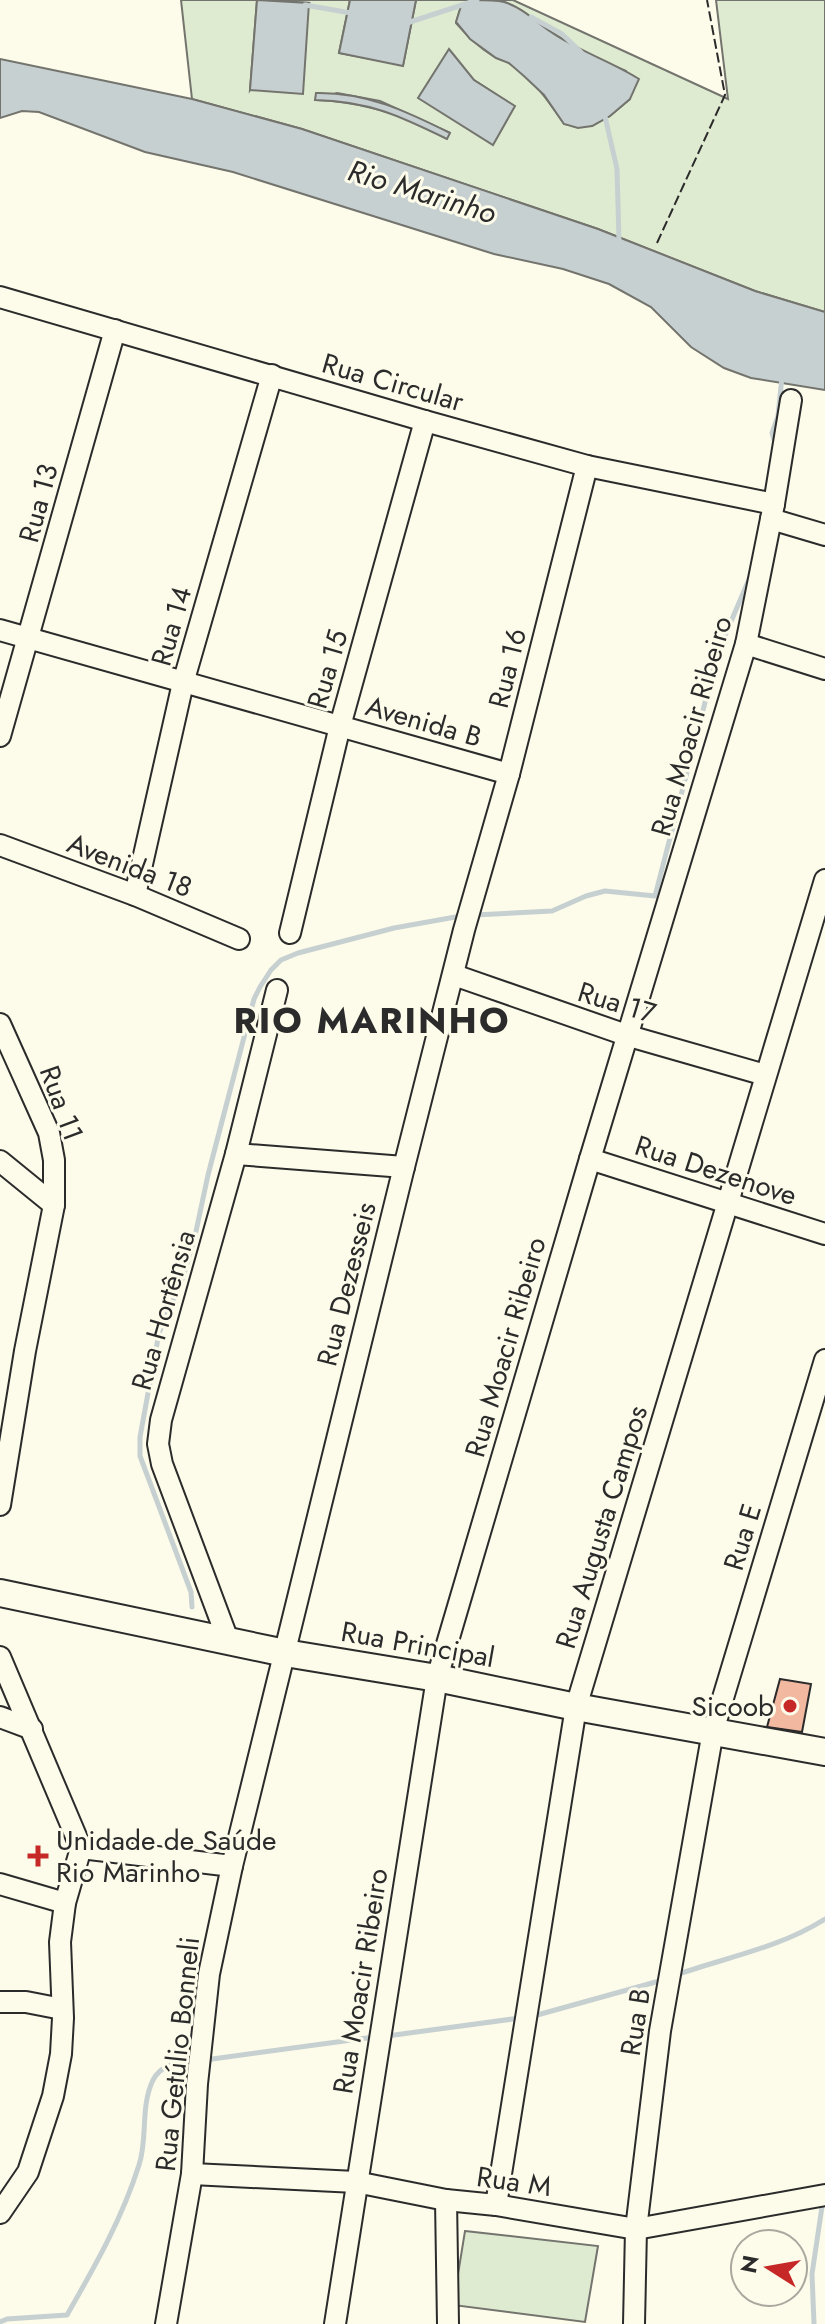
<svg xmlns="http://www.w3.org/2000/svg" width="825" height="2324" font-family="Jost,sans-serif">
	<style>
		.green { fill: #deebd1; stroke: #74746e; stroke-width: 2; fill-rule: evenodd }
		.water { fill: #c7d0d0; stroke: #74746e; stroke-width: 2 }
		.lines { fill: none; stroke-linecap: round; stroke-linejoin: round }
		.stream { stroke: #c7d0d0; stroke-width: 5 }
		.building { fill: #f2b8a0; stroke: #2b2b2b; stroke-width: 2 }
		.minor-casing { stroke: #2b2b2b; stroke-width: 24 }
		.major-casing { stroke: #2b2b2b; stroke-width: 30 }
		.minor { stroke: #fdfbea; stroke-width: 20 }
		.major { stroke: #fdfbea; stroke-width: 26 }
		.fence { stroke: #2b2b2b; stroke-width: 2; stroke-dasharray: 10 4; stroke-linecap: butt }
		.poi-dot { fill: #c62828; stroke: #fdfbea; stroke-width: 3 }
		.labels { text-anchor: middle; stroke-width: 6; stroke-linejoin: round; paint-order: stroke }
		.street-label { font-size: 28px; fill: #2b2b2b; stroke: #fdfbea }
		.poi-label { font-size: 28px; fill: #2b2b2b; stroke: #fdfbea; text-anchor: end }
		.water-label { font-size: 30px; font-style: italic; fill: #2b2b2b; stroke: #fdfbea }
		.district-label { font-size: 36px; font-weight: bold; letter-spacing: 2px; fill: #2b2b2b; stroke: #fdfbea }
	</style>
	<rect width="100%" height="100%" fill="#fdfbea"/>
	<g class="green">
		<path d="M181,0h76l-7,90 59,-87 -43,-3h84l-11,53 64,12 13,-65h58l-13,6 -5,17c11,12 22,24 37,33 5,3 12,4 17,8 23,14 39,38 54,60l28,2 18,-10 20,-17 -4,-28c-25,-10 -50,-23 -73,-38 -19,-12 -31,-26 -54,-33h14l215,99 -12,-99h109v312l-70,-21 -157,-62 -296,-100 -110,-30zM474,80l40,26 -96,-8zM337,93l43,8 70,32c-45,-15 -86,-32 -134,-33z"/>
		<path d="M465,2231l133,15 -13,76 -132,-17z"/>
	</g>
	<g class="water">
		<path d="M257,0l52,3 -6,91 -53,-4z"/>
		<path d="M350,0h66l-13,66 -64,-13z"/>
		<path d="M474,0c9,0 21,0 30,2 19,6 31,19 47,30 27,19 60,29 88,47l-9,20 -20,17 -18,10 -14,2 -14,-4 -20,-29 -19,-18 -16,-14 -13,-5 -26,-19 -14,-17 5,-16z"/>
		<path d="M449,49l25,31 41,26 -22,39 -75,-47z"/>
		<path d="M0,59l192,40 110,30 296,100 157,62 70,21v78l-74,-12 -27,-10 -33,-21 -40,-40 -42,-23 -46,-15 -69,-15 -261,-82 -88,-20 -106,-40 -17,-1 -22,7z"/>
		<path d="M316,93c50,-1 90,18 134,40l-3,6c-47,-23 -78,-38 -132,-39z"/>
	</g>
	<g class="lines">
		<g class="stream">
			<path d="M305,5l46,8"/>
			<path d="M531,17l31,17 19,18"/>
			<path d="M407,23l70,-23"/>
			<path d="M604,112l13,57 2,72"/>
			<path d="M776,446l-4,-13 6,-17 4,-39"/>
			<path d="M475,915l77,-4 34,-15 19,-5 50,5 63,-244 32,-75"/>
			<path d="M192,1607l-1,-15 -51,-136v-19l19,-104 24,-56 12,-41 13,-61 46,-176 6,-12 11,-17 10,-10 17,-7 96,-25 67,-12"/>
			<path d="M676,1975c51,-18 103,-27 149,-56"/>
			<path d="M530,2017l133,-37"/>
			<path d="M387,2036l133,-18"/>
			<path d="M205,2060l169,-23"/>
			<path d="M0,2322l7,-3 60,-4c28,-49 55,-96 72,-150 9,-27 1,-58 14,-85 9,-17 25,-17 42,-19"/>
			<path d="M814,2324l-2,-50 11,-74"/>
		</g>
	</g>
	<path class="building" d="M780,1679l31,5 -9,48 -35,-5z"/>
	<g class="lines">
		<g class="minor-casing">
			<g id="minor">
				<path d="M0,297l425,124 162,45 187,38"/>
				<path d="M771,519l54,16"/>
				<path d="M0,630l509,144"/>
				<path d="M746,644l79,25"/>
				<path d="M0,736l115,-406"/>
				<path d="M0,845l135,50 104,44"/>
				<path d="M135,895l48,-212 89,-308"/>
				<path d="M290,933l50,-207 85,-305"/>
				<path d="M454,975l175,61 136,39"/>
				<path d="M0,1024l49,109 5,27v45l-29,146 -25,154"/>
				<path d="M236,1154l168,13"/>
				<path d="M590,1159l235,75"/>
				<path d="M0,1161l54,44"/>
				<path d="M228,1640l-66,-176 -4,-20 3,-24 75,-266 41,-164"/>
				<path d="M0,1657l81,191 -16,55 -5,39 3,76 -2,36 -8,42 -25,76 -28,41"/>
				<path d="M0,1717l32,12"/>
				<path d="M81,1848l151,18"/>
				<path d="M0,1884l65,19"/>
				<path d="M0,2002h26l36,7"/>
				<path d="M192,2174l164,8 90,18 50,5 140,24 189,-34"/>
				<path d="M446,2200l2,124"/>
				<path d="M496,2205l80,-498 249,-827"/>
				<path d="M166,2324l26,-150 5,-90 12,-110 23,-108 172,-699 60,-237 45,-156 78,-308"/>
				<path d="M335,2324l102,-646 153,-519 156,-515 28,-140 17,-104"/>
				<path d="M634,2324l2,-95 24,-198 53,-300 112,-371"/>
			</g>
		</g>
		<g class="major-casing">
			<path id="major" d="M0,1593l285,60 152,25 139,29 249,45"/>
		</g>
		<use href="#minor" class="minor"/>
		<use href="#major" class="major"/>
		<path class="fence" d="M657,243l68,-148 -18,-95"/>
	</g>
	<g class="poi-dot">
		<circle cx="790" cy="1706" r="8"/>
		<path d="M34 1844h8v8h8v8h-8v8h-8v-8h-8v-8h8z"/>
	</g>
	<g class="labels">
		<g class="street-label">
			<text transform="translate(393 382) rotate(16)" y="10">Rua Circular</text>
			<text transform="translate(38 503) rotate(-75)" y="10">Rua 13</text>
			<text transform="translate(171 626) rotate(-74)" y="10">Rua 14</text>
			<text transform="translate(507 668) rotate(-76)" y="10">Rua 16</text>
			<text transform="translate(327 669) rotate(-74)" y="10">Rua 15</text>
			<text transform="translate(424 721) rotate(16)" y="10">Avenida B</text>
			<text transform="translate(691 726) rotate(-74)" y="10">Rua Moacir Ribeiro</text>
			<text transform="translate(130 865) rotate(21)" y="10">Avenida 18</text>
			<text transform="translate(617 1002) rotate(17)" y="10">Rua 17</text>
			<text transform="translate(62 1103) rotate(70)" y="10">Rua 11</text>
			<text transform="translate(716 1170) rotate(18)" y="10">Rua Dezenove</text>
			<text transform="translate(346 1284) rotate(-76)" y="10">Rua Dezesseis</text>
			<text transform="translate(163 1310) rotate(-74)" y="10">Rua Hortênsia</text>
			<text transform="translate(505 1347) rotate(-74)" y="10">Rua Moacir Ribeiro</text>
			<text transform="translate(601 1527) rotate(-73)" y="10">Rua Augusta Campos</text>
			<text transform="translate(742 1537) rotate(-73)" y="10">Rua E</text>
			<text transform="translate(418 1644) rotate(10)" y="10">Rua Principal</text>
			<text transform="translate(360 1981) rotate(-81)" y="10">Rua Moacir Ribeiro</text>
			<text transform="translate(635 2022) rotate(-81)" y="10">Rua B</text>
			<text transform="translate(177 2054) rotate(-84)" y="10">Rua Getúlio Bonneli</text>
			<text transform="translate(514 2181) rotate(8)" y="10">Rua M</text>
		</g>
		<g class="poi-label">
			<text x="774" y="1716">Sicoob</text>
			<text x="56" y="1850" text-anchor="start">Unidade de Saúde<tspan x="56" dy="32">Rio Marinho</tspan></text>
		</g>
		<g class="water-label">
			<text transform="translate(422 192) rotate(17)" y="10">Rio Marinho</text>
		</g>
		<g class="district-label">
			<text x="372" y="1033">RIO MARINHO</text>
		</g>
	</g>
	<g transform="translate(769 2268) rotate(281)"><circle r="38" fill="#fdfbea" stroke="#a9a89e" stroke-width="2"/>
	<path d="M0-6L14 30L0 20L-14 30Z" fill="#c62828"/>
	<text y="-12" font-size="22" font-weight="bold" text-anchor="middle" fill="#2b2b2b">N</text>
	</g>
</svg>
